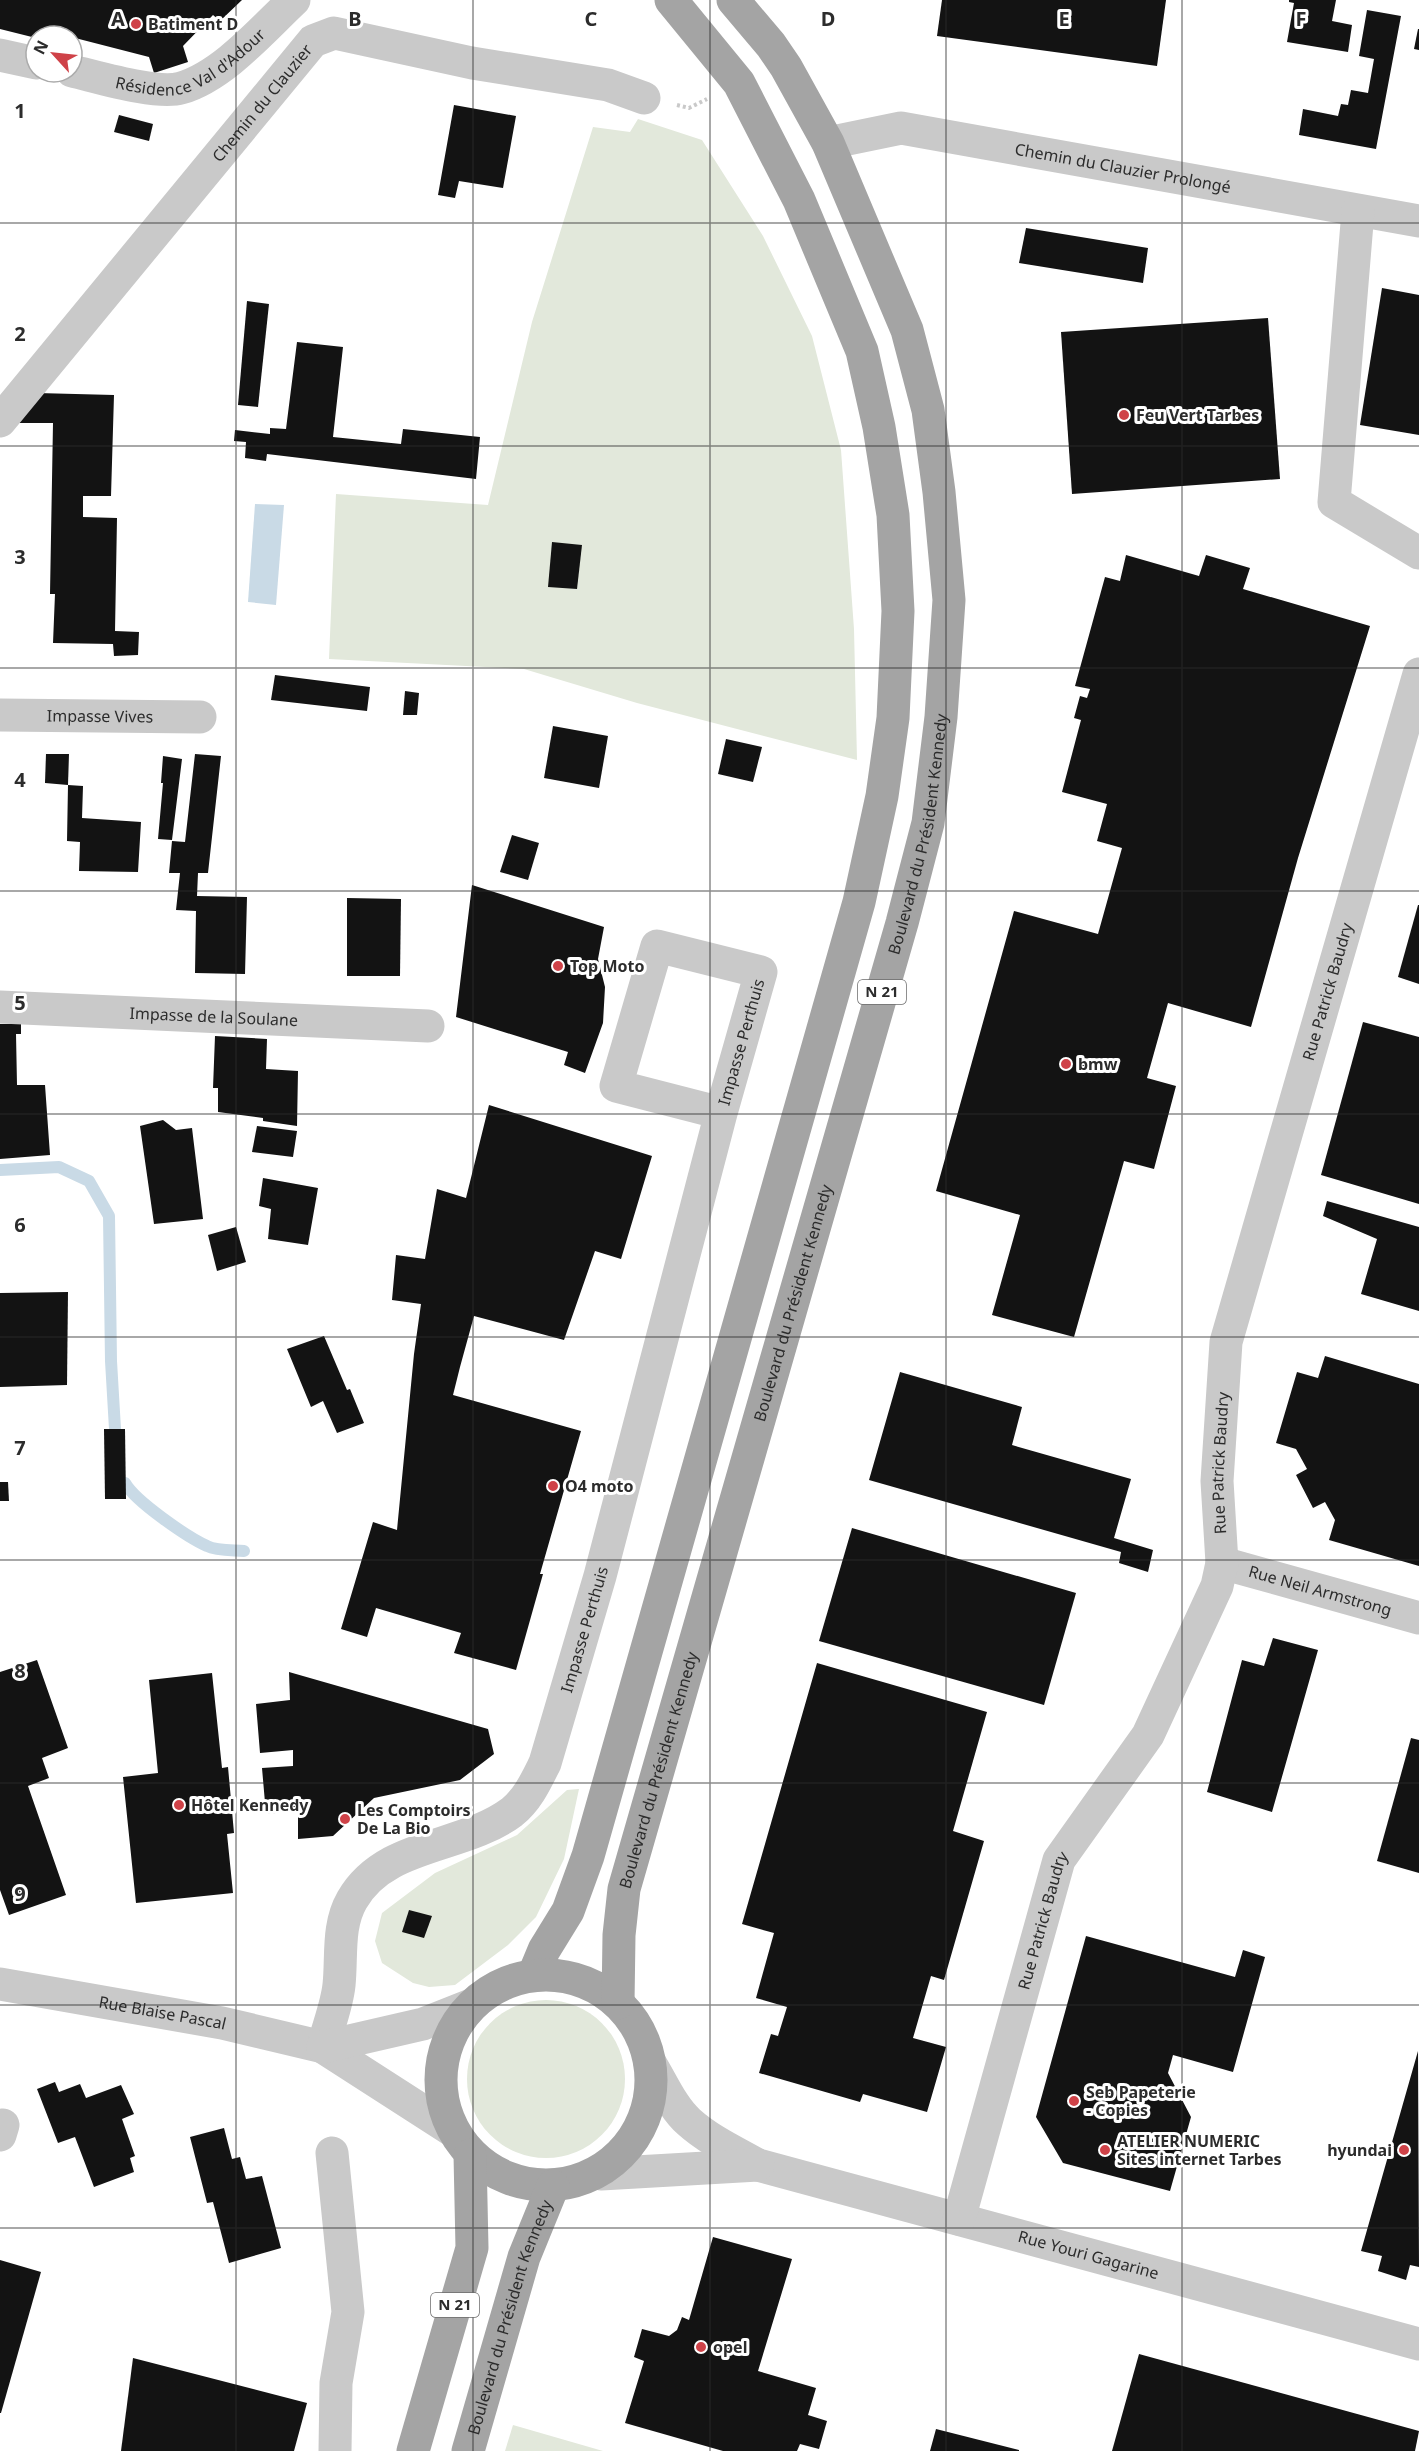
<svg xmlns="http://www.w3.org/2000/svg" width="1419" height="2451" font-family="'Noto Sans',sans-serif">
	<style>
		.green { fill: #e2e8db }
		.water { fill: #c9dae6 }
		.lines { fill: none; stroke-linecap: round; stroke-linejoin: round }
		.stream { stroke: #c9dae6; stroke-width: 12 }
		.building { fill: #131313 }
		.path { stroke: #c9c9c9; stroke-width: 4; stroke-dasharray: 3 3; stroke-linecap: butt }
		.minor { stroke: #c9c9c9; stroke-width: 33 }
		.major { stroke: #a4a4a4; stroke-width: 33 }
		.grid { fill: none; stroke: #2c2c2c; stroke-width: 1.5; stroke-opacity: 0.55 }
		.poi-dot { fill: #cf4248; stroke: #fff; stroke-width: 2 }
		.labels { text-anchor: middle; stroke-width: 6; stroke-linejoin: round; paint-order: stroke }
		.shield { fill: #fff; stroke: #6b6b6b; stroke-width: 1.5 }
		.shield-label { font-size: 15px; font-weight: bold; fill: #2c2c2c }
		.poi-label { font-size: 16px; font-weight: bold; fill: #2c2c2c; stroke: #fff; text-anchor: start }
		.street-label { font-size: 16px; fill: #2c2c2c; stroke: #fff }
		.grid-label { font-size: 20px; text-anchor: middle; font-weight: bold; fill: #2c2c2c; stroke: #fff; stroke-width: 6; stroke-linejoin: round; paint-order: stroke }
	</style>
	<rect width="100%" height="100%" fill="#fff"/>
	<g class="green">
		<path d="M638,119l64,21 61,96 49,100 29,114 13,179 3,131 -220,-57 -113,-34 -195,-10 7,-165 152,11 44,-183 61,-195 37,5z"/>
		<path d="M579,1789l-15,70 -28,58 -28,28 -53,40 -26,2 -16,-4 -31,-20 -7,-22 7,-28 53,-40 82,-38 50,-45z"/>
		<circle cx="546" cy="2079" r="79"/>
		<path d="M513,2425l90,26h-98z"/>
	</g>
	<path class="water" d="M255,504l29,1 -8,100 -28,-3z"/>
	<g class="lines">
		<g class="stream">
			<path d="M0,1170l59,-3 30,14 20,35 2,145 4,68"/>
			<path d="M125,1483c10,18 62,54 82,63 10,5 26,4 37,5"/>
		</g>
	</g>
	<g class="building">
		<path d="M0,0h242l-22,21 -7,-6 -30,31 5,16 -34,11 -5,-16 -105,-27 -1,6h-7v2l-36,-9z"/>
		<path d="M942,0h224l-9,66 -220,-30z"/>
		<path d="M1289,0h47l-4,21 20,4 -4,27 -61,-10 7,-39 -5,-1z"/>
		<path d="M1367,10l34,6 -25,133 -77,-14 4,-26 35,7 3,-12 7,1 3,-15 17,3 6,-34 -15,-3z"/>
		<path d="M1418,29h1v21l-5,-1z"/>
		<path d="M454,105l62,11 -13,72 -44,-7 -4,17 -17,-3z"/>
		<path d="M119,115l34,9 -4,17 -35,-9z"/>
		<path d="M1026,228l122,20 -5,35 -124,-20z"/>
		<path d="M1382,288l37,7v140l-59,-10z"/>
		<path d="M247,301l22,3 -11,103 -20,-2z"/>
		<path d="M1268,318l12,161 -208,15 -11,-162z"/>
		<path d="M297,342l46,5 -10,90 68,7 2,-15 77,8 -4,42 -209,-25 -1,7 -21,-3 1,-16 -12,-1 1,-11 35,4v-6l16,1z"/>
		<path d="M37,393l77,2 -3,101h-28v21l34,1 -2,113 24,1 -1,23 -24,1 -1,-12 -60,-1 2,-49h-5l3,-171h-40z"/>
		<path d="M552,542l30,3 -5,44 -29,-2z"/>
		<path d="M1126,555l73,21 7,-21 44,13 -7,21 127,37 -72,232 -47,169 -83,-24 -21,75 29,8 -22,83 -30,-8 -50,176 -82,-22 28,-100 -84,-24 78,-280 84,23 24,-86 -25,-7 10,-37 -45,-12 19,-72 -7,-2 6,-22 7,2 3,-9 -15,-3 30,-109 15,4z"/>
		<path d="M275,675l95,12 -3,24 -96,-11z"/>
		<path d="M405,691l14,2 -2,22h-14z"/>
		<path d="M553,726l55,10 -9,52 -55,-10z"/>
		<path d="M726,739l36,8 -9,35 -35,-8z"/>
		<path d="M46,754h23l-1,31 -23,-2z"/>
		<path d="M195,754l26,2 -13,117h-10l-1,23 50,1 -2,77 -50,-1 1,-62 -20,-1 4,-37h-11l3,-32 13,1z"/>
		<path d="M163,756l19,3 -10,81 -14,-1 5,-56h-2z"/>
		<path d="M68,785l15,1 -1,32 59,4 -3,50 -59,-1 1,-29 -13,-1z"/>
		<path d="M512,835l27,8 -11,37 -28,-8z"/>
		<path d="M472,885l132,42 -6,32 7,28 -2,36 -18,50 -21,-8 4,-13 -112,-35z"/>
		<path d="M347,898l54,1 -1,77h-53z"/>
		<path d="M1418,905h1v79l-21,-7z"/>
		<path d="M1363,1022l56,15v167l-98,-29z"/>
		<path d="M0,1024h21v10h-5l1,51h28l5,70 -50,4z"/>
		<path d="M215,1036l52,3 -1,30 32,2 -1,55 -34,-5v-3l-45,-6v-24h-5z"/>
		<path d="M489,1105l163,51 -31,103 -26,-8 -31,89 -90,-24 -14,51 -7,28 128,36 -41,143h3l-27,96 -62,-17 7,-20 -85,-25 -9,29 -26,-8 32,-107 24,8 17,-176 7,-50 -29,-4 4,-45 29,4 12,-70 29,9z"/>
		<path d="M163,1120l13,10 16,-2 11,91 -49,5 -14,-98z"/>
		<path d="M257,1126l40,5 -4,26 -41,-5z"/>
		<path d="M263,1178l55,10 -10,57 -40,-6 3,-30 -12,-3z"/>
		<path d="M1327,1201l92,26v84l-58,-17 16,-55 -54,-23z"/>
		<path d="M236,1227l10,35 -29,9 -9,-36z"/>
		<path d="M68,1292l-1,93 -67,2v-94z"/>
		<path d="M324,1336l23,54 3,-1 14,34 -27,10 -14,-32 -12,6 -24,-58z"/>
		<path d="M1325,1356l94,28v182l-90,-26 6,-20 -10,-18 -12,6 -17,-33 11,-6 -11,-20 -20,-6 21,-71 21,6z"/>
		<path d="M900,1372l122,35 -10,38 119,34 -17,59 39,12 -5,22 -29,-9 2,-11 -252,-72z"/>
		<path d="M104,1429h21l1,70h-21z"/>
		<path d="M0,1482h8l1,19h-9z"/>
		<path d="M852,1528l224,65 -32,112 -225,-64z"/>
		<path d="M1273,1638l45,12 -46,162 -65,-20 35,-132 22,6z"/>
		<path d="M37,1660l31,88 -26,10 7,20 -21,8 38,109 -57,20 -9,-25v-218z"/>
		<path d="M817,1663l170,49 -34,119 31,10 -40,139 -13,-4 -18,62 33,9 -19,65 -64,-18 -3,8 -101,-29 12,-39 7,2 9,-29 -31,-9 18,-65 -32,-9z"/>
		<path d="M289,1672l199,57 6,25 -34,26 -86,18 -41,38 -35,3v-28l-32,3 -4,-46 31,-2v-16l-33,3 -4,-49 34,-4z"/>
		<path d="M212,1673l10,95 6,-1 6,66 -7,1 6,59 -97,10 -13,-126 35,-4 -9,-93z"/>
		<path d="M1411,1738l8,2v133l-42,-12z"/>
		<path d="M409,1910l23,6 -8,22 -22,-6z"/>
		<path d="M1086,1936l149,41 8,-27 22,7 -32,115 -60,-17 -5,18 23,44 -21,74 -107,-28 -27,-46z"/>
		<path d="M1418,2051l1,216 -9,-2 -4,15 -28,-9 4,-15 -21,-5z"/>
		<path d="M55,2082l4,10 21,-8 6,14 35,-13 13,29 -12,5 13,37 -5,2 4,14 -40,15 -19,-50 -17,6 -21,-54z"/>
		<path d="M224,2128l8,31 8,-2 6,22 16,-3 19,72 -52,15 -16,-61 -6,1 -17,-66z"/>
		<path d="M713,2237l79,22 -34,112 58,17 -8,27 19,6 -8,28 -19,-5 -3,7h-74l-98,-28 19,-62 -10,-4 8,-28 27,7 8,-6 5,-13 7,3z"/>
		<path d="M0,2260l41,12 -40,141h-1z"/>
		<path d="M1139,2354l280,77 -4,20h-303z"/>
		<path d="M133,2358l174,45 -13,48h-173z"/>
		<path d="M936,2429l83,21v1h-89z"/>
	</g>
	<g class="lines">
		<path class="path" d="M677,105l12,3 18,-9"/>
		<g class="minor">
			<path d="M0,55l36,8"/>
			<path id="s1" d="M72,71c26,6 85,24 109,17 42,-12 82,-59 113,-88"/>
			<path id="s2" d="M828,143l73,-15 518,93"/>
			<path d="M1358,211l-24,291 85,51"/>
			<path id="s3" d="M0,421l313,-380 21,-8 138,30 136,22 36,13"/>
			<path id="s4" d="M0,715l200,2"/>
			<path id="s5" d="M0,1007l428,19"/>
			<path id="s6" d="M1222,1563l197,55"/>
			<path id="s7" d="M0,1984l222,39 101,24 129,83"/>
			<path id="s8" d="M323,2047c5,-20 14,-42 16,-62 3,-28 -2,-59 13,-85 33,-58 111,-51 160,-88 16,-13 24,-31 33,-49l55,-187 121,-463 40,-141 -104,-26 -41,140 105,27"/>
			<path d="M323,2047l100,-23 48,-19"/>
			<path id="s9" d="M650,2063c12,19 22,44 39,59 20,18 46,30 69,43l661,179"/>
			<path d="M0,2135l3,-10"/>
			<path d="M332,2153l16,159 -12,71 -1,68"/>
			<path d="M601,2174l157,-9"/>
			<path id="s10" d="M959,2219l100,-359 89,-125 69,-149 5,-23 -5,-82 9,-139 193,-668"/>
		</g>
		<g class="major">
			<path d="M534,1974l10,-24 24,-39 20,-55 271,-954 23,-106 11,-78 5,-107 -5,-96 -14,-88 -17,-76 -63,-151 -60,-117 -68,-83"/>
			<circle cx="546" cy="2080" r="105"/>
			<path id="s11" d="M618,2003l1,-68 5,-46 278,-966 26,-100 13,-106 8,-117 -10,-108 -11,-82 -21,-80 -79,-187 -42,-76 -15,-22 -38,-45"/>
			<path d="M413,2451l59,-203 -2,-93"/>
			<path id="s12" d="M468,2451l56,-194 29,-71"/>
		</g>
	</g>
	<path class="grid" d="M236,0v2451M473,0v2451M710,0v2451M946,0v2451M1182,0v2451M0,223h1419M0,446h1419M0,668h1419M0,891h1419M0,1114h1419M0,1337h1419M0,1560h1419M0,1783h1419M0,2005h1419M0,2228h1419"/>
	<g class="poi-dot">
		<circle cx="136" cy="24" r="6"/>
		<circle cx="1124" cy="415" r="6"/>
		<circle cx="558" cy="966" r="6"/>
		<circle cx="1066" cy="1064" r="6"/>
		<circle cx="553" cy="1486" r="6"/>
		<circle cx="179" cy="1805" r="6"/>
		<circle cx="345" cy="1819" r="6"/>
		<circle cx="1074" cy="2101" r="6"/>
		<circle cx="1105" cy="2150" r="6"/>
		<circle cx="1404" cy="2150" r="6"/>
		<circle cx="701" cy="2347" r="6"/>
	</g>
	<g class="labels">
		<g class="shield">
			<rect x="858" y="980" width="48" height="24" rx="4.5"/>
			<rect x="431" y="2293" width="48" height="24" rx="4.5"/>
		</g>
		<g class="shield-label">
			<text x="882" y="997">N 21</text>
			<text x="455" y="2310">N 21</text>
		</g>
		<g class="poi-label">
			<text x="148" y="30">Batiment D</text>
			<text x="1136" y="421">Feu Vert Tarbes</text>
			<text x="570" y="972">Top Moto</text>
			<text x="1078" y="1070">bmw</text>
			<text x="565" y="1492">O4 moto</text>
			<text x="191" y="1811">Hôtel Kennedy</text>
			<text x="357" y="1816">Les Comptoirs<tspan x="357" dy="18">De La Bio</tspan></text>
			<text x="1086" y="2098">Seb Papeterie<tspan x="1086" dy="18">- Copies</tspan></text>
			<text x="1117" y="2147">ATELIER NUMERIC<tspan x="1117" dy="18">Sites internet Tarbes</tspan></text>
			<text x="1392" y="2156" text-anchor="end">hyundai</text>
			<text x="713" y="2353">opel</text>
		</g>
		<g class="street-label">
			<text dy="6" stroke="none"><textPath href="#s1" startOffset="128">Résidence Val d'Adour</textPath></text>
			<text dy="6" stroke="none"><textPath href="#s3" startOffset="412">Chemin du Clauzier</textPath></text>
			<text dy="6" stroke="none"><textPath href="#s2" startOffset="300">Chemin du Clauzier Prolongé</textPath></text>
			<text dy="6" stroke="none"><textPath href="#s4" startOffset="100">Impasse Vives</textPath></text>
			<text dy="6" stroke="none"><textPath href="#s11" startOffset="1210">Boulevard du Président Kennedy</textPath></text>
			<text dy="6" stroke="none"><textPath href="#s10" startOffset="1300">Rue Patrick Baudry</textPath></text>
			<text dy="6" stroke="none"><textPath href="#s5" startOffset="214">Impasse de la Soulane</textPath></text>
			<text dy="6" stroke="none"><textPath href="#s8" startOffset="1144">Impasse Perthuis</textPath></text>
			<text dy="6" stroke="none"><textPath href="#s11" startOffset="724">Boulevard du Président Kennedy</textPath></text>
			<text dy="6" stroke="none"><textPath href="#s10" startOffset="814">Rue Patrick Baudry</textPath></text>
			<text dy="6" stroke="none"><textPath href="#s6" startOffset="102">Rue Neil Armstrong</textPath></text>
			<text dy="6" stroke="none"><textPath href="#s8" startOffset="536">Impasse Perthuis</textPath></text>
			<text dy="6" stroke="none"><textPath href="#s11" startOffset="238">Boulevard du Président Kennedy</textPath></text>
			<text dy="6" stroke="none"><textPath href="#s10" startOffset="310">Rue Patrick Baudry</textPath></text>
			<text dy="6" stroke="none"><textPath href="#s7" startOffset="165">Rue Blaise Pascal</textPath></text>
			<text dy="6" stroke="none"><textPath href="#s9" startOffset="495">Rue Youri Gagarine</textPath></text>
			<text dy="6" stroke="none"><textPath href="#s12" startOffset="140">Boulevard du Président Kennedy</textPath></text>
		</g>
	</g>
	<g class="grid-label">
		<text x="118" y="26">A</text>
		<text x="355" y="26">B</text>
		<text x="591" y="26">C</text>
		<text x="828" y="26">D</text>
		<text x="1064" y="26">E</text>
		<text x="1301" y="26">F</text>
		<text x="20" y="118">1</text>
		<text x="20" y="341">2</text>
		<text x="20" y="564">3</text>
		<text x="20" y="787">4</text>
		<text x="20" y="1010">5</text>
		<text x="20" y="1232">6</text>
		<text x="20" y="1455">7</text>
		<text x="20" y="1678">8</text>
		<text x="20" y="1901">9</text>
	</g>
	<g transform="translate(54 54) rotate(297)"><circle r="28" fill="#ffffff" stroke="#ababab" stroke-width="1.5"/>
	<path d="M0-4.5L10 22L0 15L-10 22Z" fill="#cf4248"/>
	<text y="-9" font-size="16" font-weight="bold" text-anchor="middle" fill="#2c2c2c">N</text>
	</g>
</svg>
